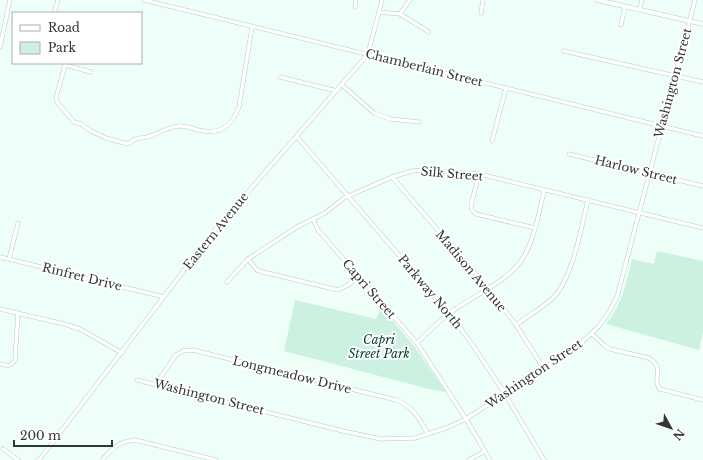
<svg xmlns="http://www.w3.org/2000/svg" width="703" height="460" font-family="'Libre Baskerville',serif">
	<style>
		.green { fill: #cdf1e1 }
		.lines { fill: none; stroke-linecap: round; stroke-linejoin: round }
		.minor-casing { stroke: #b6cac1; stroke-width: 4.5 }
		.major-casing { stroke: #b6cac1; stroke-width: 5 }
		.minor { stroke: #fff; stroke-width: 3.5 }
		.major { stroke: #fff; stroke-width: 4 }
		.labels { text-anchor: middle; stroke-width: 4; stroke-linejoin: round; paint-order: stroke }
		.street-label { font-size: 12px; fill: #303734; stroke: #fff }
		.park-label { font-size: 12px; font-style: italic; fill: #013f2c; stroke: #fff }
	</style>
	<rect width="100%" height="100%" fill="#eefff7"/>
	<g class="green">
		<path d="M657,251l46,10v71l-4,18 -93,-26c16,-19 20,-41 26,-65l22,5z"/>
		<path d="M295,300l81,19 5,-12 33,39 32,46 -17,-3 -145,-38z"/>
	</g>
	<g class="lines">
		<g class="minor-casing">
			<g id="minor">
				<path d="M144,0l559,136"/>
				<path d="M355,7l1,-7"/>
				<path d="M639,10l3,-10"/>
				<path d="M379,12l21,2 29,18"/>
				<path d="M54,13l4,-13"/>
				<path d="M481,13l2,-13"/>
				<path d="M400,14l10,-14"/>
				<path d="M621,25l4,-18"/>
				<path d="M0,47l10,-47"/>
				<path d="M564,51l139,31"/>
				<path d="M65,65l-9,33 1,4 17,20 7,2 10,7 15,7 22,6c8,-7 10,-5 19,-7 11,-3 22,-11 33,-11 6,0 12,2 18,4 22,5 33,-3 41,-23l13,-80"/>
				<path d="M65,65l26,7"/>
				<path d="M280,77l57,14"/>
				<path d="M342,85l32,28 16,6 29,3"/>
				<path d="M297,137l152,176 23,31 33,50 39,66"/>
				<path d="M492,141l14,-53"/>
				<path d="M569,154l134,32"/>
				<path d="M479,174l-8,31 1,5 4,4 59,14"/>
				<path d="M392,177l96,111 28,37 28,44"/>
				<path d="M313,219l5,11 99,113 49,76 24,41"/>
				<path d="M0,257l164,40"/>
				<path d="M9,259l9,-36"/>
				<path d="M248,259l9,11 6,2 75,18 10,-5 10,-9"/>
				<path d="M227,282l21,-23 49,-32 28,-14 19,-15 48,-21 20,-6 12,-1 55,4 224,54"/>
				<path d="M0,309l64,15 16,5 42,24"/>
				<path d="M516,325c12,-9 26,-17 37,-27 20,-20 28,-70 35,-98"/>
				<path d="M592,334l12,11 6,4 39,9c17,11 2,20 11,31l43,11"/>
				<path d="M417,343c11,-10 21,-22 34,-31 21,-15 59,-32 72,-54 12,-20 16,-46 21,-67"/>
				<path d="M0,364c7,2 11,3 15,-4l3,-47"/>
				<path d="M137,380l206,51 38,8 34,-1 31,-10 20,-9 112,-73 21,-20 10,-14 8,-15 78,-297"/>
				<path d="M156,384l20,-29 7,-4 10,-1 203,50c18,7 23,19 32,34"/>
				<path d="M3,449l15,11"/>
				<path d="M39,460l175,-229 154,-177 14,-54"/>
				<path d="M102,460c11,-12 16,-18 33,-20l81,20"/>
				<path d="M469,460l16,-9"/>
			</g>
		</g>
		<g class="major-casing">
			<path id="major" d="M597,0l106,24"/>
		</g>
		<use href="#minor" class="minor"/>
		<use href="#major" class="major"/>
	</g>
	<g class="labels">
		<g class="street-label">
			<text transform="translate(424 68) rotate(14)" y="4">Chamberlain Street</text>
			<text transform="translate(673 83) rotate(-75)" y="4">Washington Street</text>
			<text transform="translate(636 170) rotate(14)" y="4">Harlow Street</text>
			<text transform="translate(452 174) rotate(5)" y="4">Silk Street</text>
			<text transform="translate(216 231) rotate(-51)" y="4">Eastern Avenue</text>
			<text transform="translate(471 271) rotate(50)" y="4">Madison Avenue</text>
			<text transform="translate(82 277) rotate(14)" y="4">Rinfret Drive</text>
			<text transform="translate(369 289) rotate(49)" y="4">Capri Street</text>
			<text transform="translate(430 292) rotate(50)" y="4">Parkway North</text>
			<text transform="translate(534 374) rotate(-34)" y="4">Washington Street</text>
			<text transform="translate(292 375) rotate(14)" y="4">Longmeadow Drive</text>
			<text transform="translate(209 397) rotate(14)" y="4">Washington Street</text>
		</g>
		<g class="park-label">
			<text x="379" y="344">Capri<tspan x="379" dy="14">Street Park</tspan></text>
		</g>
	</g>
	<rect x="12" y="12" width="130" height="52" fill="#ffffff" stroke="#acafae"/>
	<rect x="20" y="25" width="20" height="6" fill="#ffffff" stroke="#acafae"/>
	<text x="48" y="32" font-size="12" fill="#303734">Road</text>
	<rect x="20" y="42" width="20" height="12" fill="#cdf1e1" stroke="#acafae"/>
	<text x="48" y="52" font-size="12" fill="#303734">Park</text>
	<g transform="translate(671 428) rotate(130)" stroke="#ffffff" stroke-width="3" paint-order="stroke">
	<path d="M0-3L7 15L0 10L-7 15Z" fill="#303734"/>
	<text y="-6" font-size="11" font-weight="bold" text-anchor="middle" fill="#303734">N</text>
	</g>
	<path d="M14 440v6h98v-6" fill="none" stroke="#303734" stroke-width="2"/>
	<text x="20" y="440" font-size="12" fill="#303734" stroke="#ffffff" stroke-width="3" paint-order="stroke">200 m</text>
</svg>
